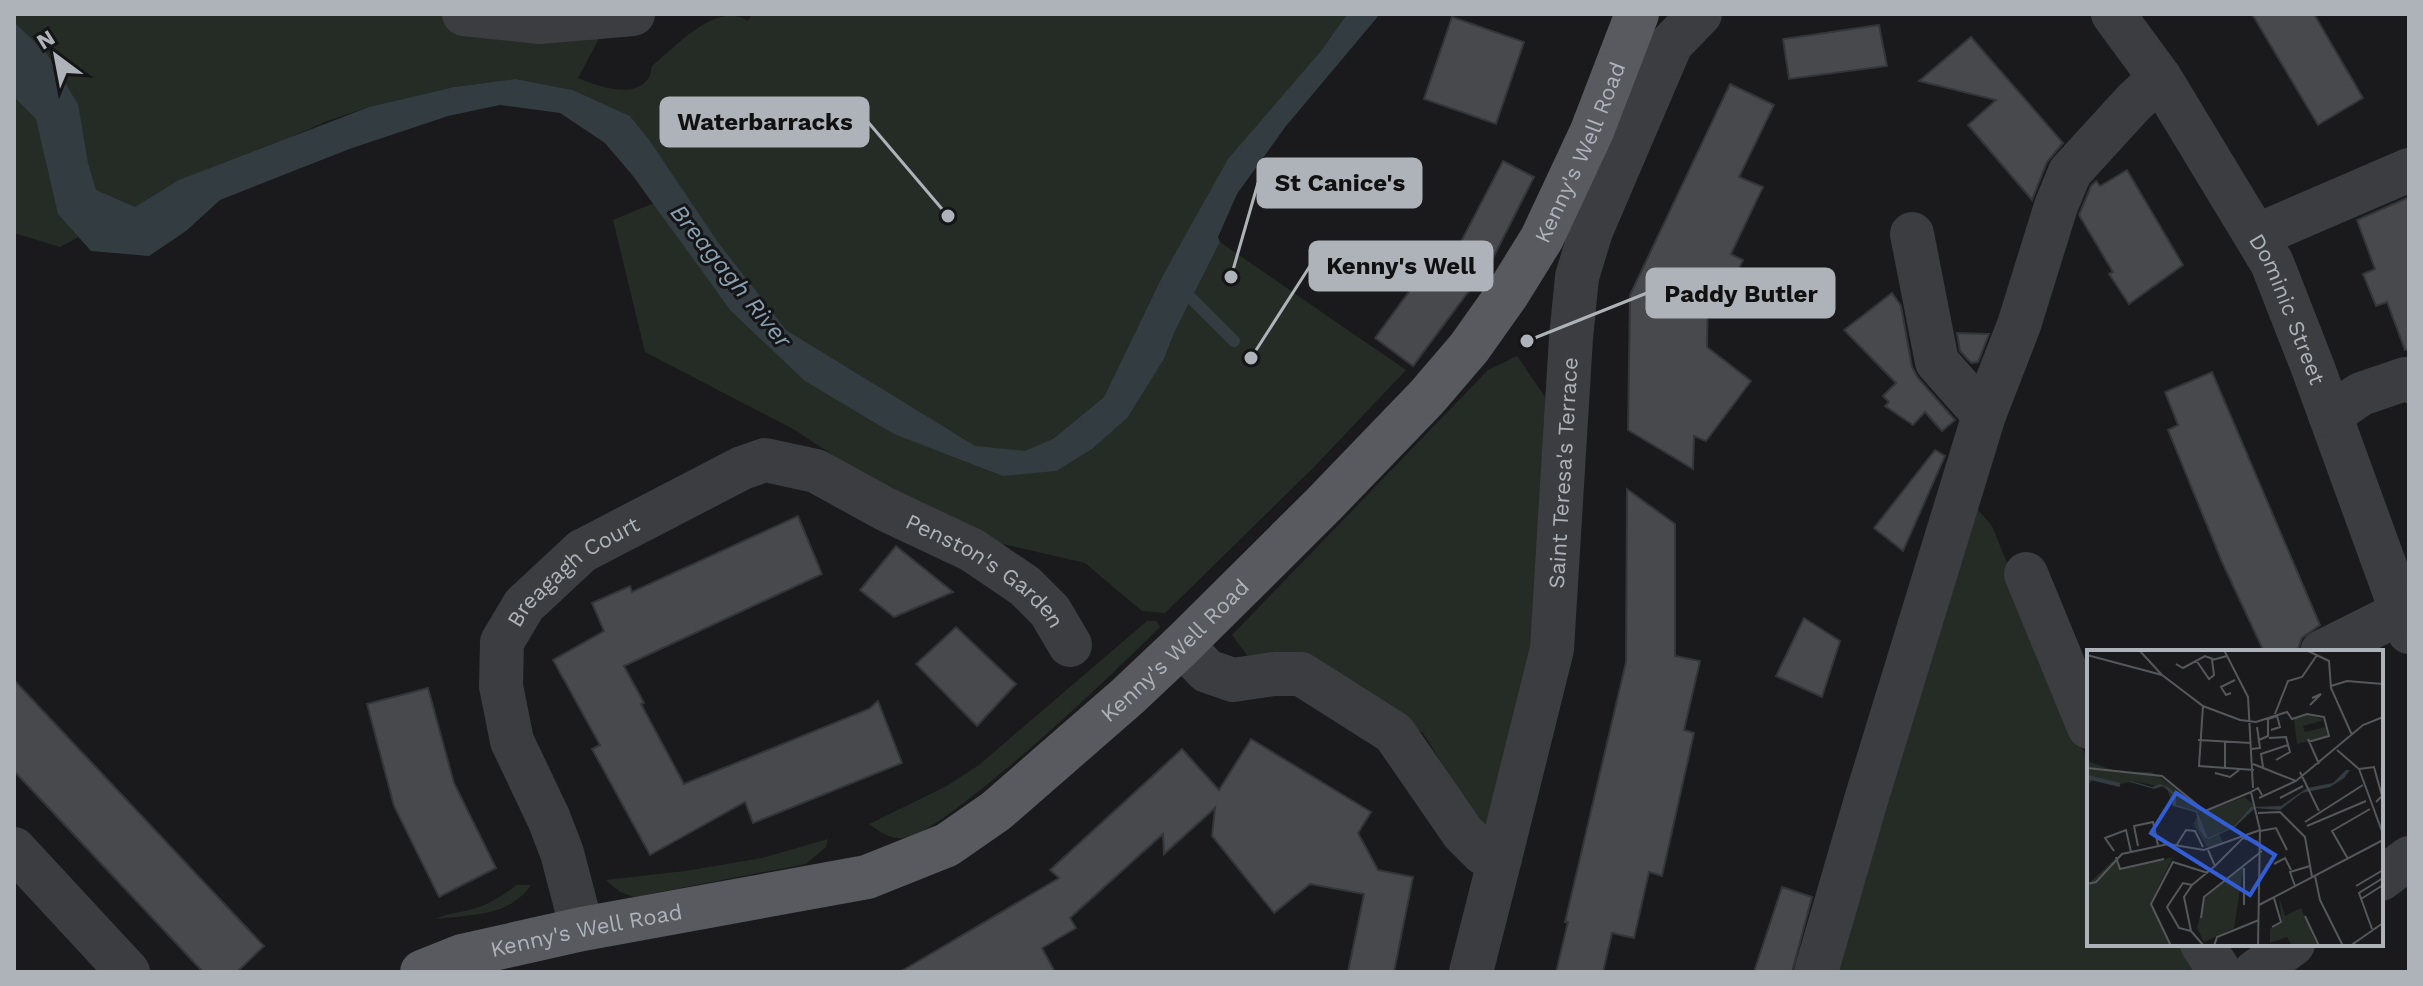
<svg xmlns="http://www.w3.org/2000/svg" width="2423" height="986" font-family="'Work Sans',sans-serif">
	<style>
		.green { fill: #252c25 }
		.water { fill: #333c41 }
		.lines { fill: none; stroke-linecap: round; stroke-linejoin: round }
		.stream { stroke: #333c41; stroke-width: 12 }
		.building { fill: #47494c; stroke: #343538; stroke-width: 2 }
		.minor { stroke: #3c3d41; stroke-width: 44 }
		.major { stroke: #585a5f; stroke-width: 44 }
		.labels { text-anchor: middle; stroke-width: 6; stroke-linejoin: round; paint-order: stroke }
		.street-label { font-size: 22px; fill: #aeb3ba; stroke: #151517 }
		.water-label { font-size: 24px; font-style: italic; fill: #8aa1b1; stroke: #151517 }
		.inset-river { fill: none; stroke: #333c41; stroke-width: 4 }
		.inset-road { fill: none; stroke: #55575b; stroke-width: 2 }
		.view { fill: #335dd4; fill-opacity: 0.15; stroke: #335dd4; stroke-width: 4 }
		.inset-edge { fill: none; stroke: #aeb3ba; stroke-width: 4 }
		.leader { fill: none; stroke: #aeb3ba; stroke-width: 3 }
		.callout-dot { fill: #aeb3ba; stroke: #151517; stroke-width: 3 }
		.callout { fill: #aeb3ba; stroke: #aeb3ba; stroke-width: 3 }
		.callout-label { font-size: 24px; text-anchor: middle; font-weight: bold; fill: #111 }
	</style>
	<rect width="100%" height="100%" fill="#1a1a1c"/>
	<g class="green">
		<path d="M14,14h598l-34,64c18,7 55,22 70,1 3,-4 3,-9 4,-13 24,-20 65,-66 96,-45l4,-7h595l-186,265 -57,118 -51,42 111,-80 11,-28 45,-89 186,128 -92,97 -149,146 -23,-2 -57,-48 -103,-24 -68,-30 -119,-79 -150,-78 -32,-132 70,-29 -35,-53 -18,-22 -57,-26 -56,-11 -63,8 -85,20 -42,14 -192,86 -75,40 -46,-14z"/>
		<path d="M1517,356l31,45 -9,241 -46,187 -14,-6 -56,-90 -123,-76 -48,5 -20,-27 256,-265z"/>
		<path d="M1971,502l21,24 97,238v180h99l17,28h-377z"/>
		<path d="M1147,621h9l4,6c-58,57 -117,113 -181,164 -19,14 -49,40 -71,46 -15,5 -27,-5 -39,-13l76,-37 34,-22z"/>
		<path d="M828,839l-2,8 -20,17 -172,33 -14,-5 -14,-12 79,-9 77,-13z"/>
		<path d="M517,885h14c-22,32 -60,29 -95,34 11,-6 21,-6 33,-9 18,-4 33,-14 48,-25z"/>
	</g>
	<path class="water" d="M1347,14h33l-94,112 -49,68 -19,43 2,5 -45,89 -11,28 -37,59 -35,31 -36,22 -53,5 -109,-42 -89,-53 -74,-70 -98,-135 -28,-33 -45,-30 -60,-8 -52,11 -96,32 -132,52 -34,31 -37,25 -58,-5 -33,-37 -22,-95 -22,-22v-75l33,32 31,50 10,59 8,27 39,17 44,-27 190,-73 85,-20 62,-8 57,11 57,26 18,22 69,103 69,89 189,116 50,5 28,-12 51,-42 57,-118 67,-120 93,-108z"/>
	<g class="lines">
		<path class="stream" d="M1180,287l54,54"/>
	</g>
	<g class="building">
		<path d="M2252,14h62l49,84 -45,27z"/>
		<path d="M1452,17l72,25 -28,82 -72,-25z"/>
		<path d="M1879,25l8,41 -98,13 -6,-40z"/>
		<path d="M1971,37l92,106 -16,19 -15,38 -64,-75 28,-25 -77,-19z"/>
		<path d="M1730,84l44,21 -35,72 24,10 -32,67 12,6 -16,34 -19,-8 -1,61 44,34 -45,60 -12,-5 -1,33 -65,-39 2,-135z"/>
		<path d="M1503,161l31,16 -42,83 -79,106 -38,-28 66,-90 12,9z"/>
		<path d="M2127,170l56,95 -54,39 -20,-30 4,-2 -34,-57 12,-29 5,-5 4,5z"/>
		<path d="M2409,197v152l-4,1 -18,-48 -11,4 -13,-32 12,-5 -18,-49z"/>
		<path d="M1892,293l9,13 11,61 6,11 37,42 -13,11 -17,-19 -12,13 -28,-19 4,-4 -6,-6 13,-13 -52,-53z"/>
		<path d="M1957,333l32,1 -11,28 -7,1 -11,-12z"/>
		<path d="M2212,372l108,253 -18,13 -5,14h-33l-42,-90 -54,-132 10,-5 -13,-33z"/>
		<path d="M1935,450l10,6 -42,95 -29,-23z"/>
		<path d="M1627,489l48,35v132l25,5 -16,69 10,3 -32,143 -13,-4 -15,66 -22,-5 -9,39h-47l12,-50h-3l61,-260z"/>
		<path d="M798,516l24,58 -198,92 20,37 -3,1 43,80 185,-75 9,-8 24,62 -149,60 -8,-21 -95,53 -58,-106 8,-4 -47,-85 51,-29 -12,-28 38,-17 2,6z"/>
		<path d="M896,546l31,25 26,21 -59,25 -34,-27z"/>
		<path d="M1804,618l36,23 -18,56 -46,-21z"/>
		<path d="M956,627l60,57 -39,42 -61,-62z"/>
		<path d="M14,680l250,266 -27,26h-34l-189,-201z"/>
		<path d="M428,688l26,95 42,85 -57,29 -45,-91 -27,-102z"/>
		<path d="M1251,739l120,73 -13,21 20,37 35,7 -19,95h-46l16,-78 -54,-10 -36,29 -62,-77 3,-28 -51,46 -1,-20 -93,84 6,10 -34,20 13,24h-155l159,-94 -9,-8 132,-121 37,41z"/>
		<path d="M1782,887l30,10 -20,75h-38z"/>
	</g>
	<g class="lines">
		<g class="minor">
			<path d="M464,14l76,8 93,-8"/>
			<path id="s1" d="M2113,14l47,64 112,185 41,105 96,264"/>
			<path d="M1912,234l25,128 47,53"/>
			<path d="M2256,236l153,-66"/>
			<path d="M2330,415l31,-21 44,-15 4,2"/>
			<path d="M2026,574l63,153"/>
			<path d="M1182,645l25,26 26,9 41,-6h27l93,59 69,100 20,20 17,5 -29,114"/>
			<path d="M2322,652l80,-40"/>
			<path d="M14,849l114,123"/>
			<path id="s2" d="M1500,858l52,-209 19,-311 6,-61 14,-46 80,-187 29,-30"/>
			<path d="M2381,879l28,-21"/>
			<path id="s3" d="M582,929l-20,-76 -13,-34 -37,-78 -11,-55 1,-44 22,-37 58,-54 160,-83 23,-8 51,11 69,38 87,41 53,36 25,25 20,34"/>
			<path d="M2202,944l18,28"/>
			<path d="M1816,972l50,-172 118,-385 35,-90 37,-119 14,-34 64,-70 26,-24"/>
			<path d="M2255,972l38,-28"/>
		</g>
		<path class="major" id="s4" d="M422,972l40,-16 120,-27 285,-52 80,-32 49,-34 132,-115 54,-51 141,-140 104,-108 42,-49 39,-55 34,-55 50,-107 45,-117"/>
	</g>
	<g class="labels">
		<g class="street-label">
			<text dy="8" stroke="none"><textPath href="#s4" startOffset="1490">Kenny's Well Road</textPath></text>
			<text dy="8" stroke="none"><textPath href="#s1" startOffset="344">Dominic Street</textPath></text>
			<text dy="8" stroke="none"><textPath href="#s2" startOffset="392">Saint Teresa's Terrace</textPath></text>
			<text dy="8" stroke="none"><textPath href="#s3" startOffset="878">Penston's Garden</textPath></text>
			<text dy="8" stroke="none"><textPath href="#s3" startOffset="404">Breagagh Court</textPath></text>
			<text dy="8" stroke="none"><textPath href="#s4" startOffset="842">Kenny's Well Road</textPath></text>
			<text dy="8" stroke="none"><textPath href="#s4" startOffset="170">Kenny's Well Road</textPath></text>
		</g>
		<g class="water-label">
			<text transform="translate(731 276) rotate(51)" y="8">Breagagh River</text>
		</g>
	</g>
	<g transform="translate(2087 650)">
		<rect width="296" height="296" fill="#1a1a1c"/>
		<path d="M221,64l16,6 -21,6 2,6 21,-5 2,9 -31,8 -3,-25zM0,111l31,11h34l51,36 -3,5 45,-16 10,9 -21,21 -12,4 -11,8 8,-5 5,10 -17,3 -14,-23 6,-10 -27,-9 -5,-17 -34,-7 -20,4 -17,-8 -9,9zM86,207l-22,45 19,44h-83v-61l29,-27 4,12zM157,214l-10,64 -30,14 -7,-14 8,-30zM192,247l6,19 16,-8 16,38h-25l-5,-9 -17,6v-14l12,-7z" fill="#252c25"/>
		<path d="M259,120h4l-6,8 -14,9 -28,6 -22,17 -25,-2 -20,19 -26,12 -4,-1 -6,-9 -3,-17 -23,-6v-11l-10,-9 -9,3 -24,-7 -16,4 18,-5 20,6 8,-3 9,4 7,6v11l21,6 11,27 26,-12 17,-19 30,-1 26,-18 26,-5z" fill="#333c41"/>
		<path class="inset-river" d="M0,127l33,8"/>
		<path class="inset-road" d="M52,0l23,25M137,0l24,47 5,91M219,0l23,11 2,27 21,47M0,5l75,20 41,31 37,14 16,2 31,-10 5,7 15,-5 17,3 5,19 -21,6M109,10l13,19 5,-4 -2,-15 15,-4M89,14l7,4 22,-12 8,3M244,36l16,-5 36,3M144,43l-5,2 -5,-8 14,-7M223,55l11,-11 -9,4M116,56l-4,60 55,4M188,64l13,-33 14,-4 15,-22M182,88l17,-1 4,15 -14,8M221,89l11,25M111,90l53,3M172,90l9,-4v-17l9,-3 3,11 -9,3M138,92v26M165,99l8,-1 -3,-21M250,100l22,19 24,65M166,114l43,17M176,117l-2,-13 27,-9M0,118l75,8 43,35 46,-19M272,119l15,-2 8,29 -6,6M213,122l19,39M128,123l15,4 9,-7M172,148l37,-17 67,-56 20,-8M193,148l23,-12M171,163l22,-1 25,25 7,40M218,172l58,-37M220,176l59,-25M173,181l16,-3 11,22M51,196l-4,-20 19,-4 5,23M89,196l10,-16 9,1 8,16M27,201l-9,-13 21,-8 5,22M29,207l4,12 44,-10M261,209l-16,-28 38,-22M187,214l11,-6 6,12M128,216l28,-28 15,4M157,218v37M228,226l5,24 23,46M0,234l9,-2 26,-28 46,-10 36,6 56,-20 -9,-38 7,-4 4,7M105,235l23,-19 -7,-16M208,236l-5,-14 20,-6M269,236l27,-16M274,249l22,-14M172,255l124,-65M218,266l14,30M114,268l3,-21 58,-46M185,277l9,-5 -7,-24M285,279l-13,-36 24,-15M104,281l-7,-34 8,-12 -9,-2 -16,24 12,21 12,3 13,15M84,296l-20,-42 22,-42 35,11M127,296l3,-9 42,-17M171,296l2,-116M263,296l33,-23"/>
		<path class="view" d="M89,143l99,62 -25,40 -99,-62z"/>
		<rect width="296" height="296" class="inset-edge"/>
	</g>
	<path class="leader" d="M948 216L868 122M1231 277L1258 183M1251 358L1310 266M1527 341L1647 293"/>
	<g class="callout-dot">
		<circle cx="948" cy="216" r="8"/>
		<circle cx="1231" cy="277" r="8"/>
		<circle cx="1251" cy="358" r="8"/>
		<circle cx="1527" cy="341" r="8"/>
	</g>
	<g class="callout">
		<rect x="661" y="98" width="207" height="48" rx="8"/>
		<rect x="1258" y="159" width="163" height="48" rx="8"/>
		<rect x="1310" y="242" width="182" height="48" rx="8"/>
		<rect x="1647" y="269" width="187" height="48" rx="8"/>
	</g>
	<g class="callout-label">
		<text x="765" y="130">Waterbarracks</text>
		<text x="1340" y="191">St Canice's</text>
		<text x="1401" y="274">Kenny's Well</text>
		<text x="1741" y="302">Paddy Butler</text>
	</g>
	<rect width="2423" height="986" fill="none" stroke="#aeb3ba" stroke-width="32"/>
	<g transform="translate(56 56) rotate(328)" stroke="#151517" stroke-width="6" paint-order="stroke">
	<path d="M0-6L14 30L0 20L-14 30Z" fill="#aeb3ba"/>
	<text y="-12" font-size="22" font-weight="bold" text-anchor="middle" fill="#aeb3ba">N</text>
	</g>
</svg>
